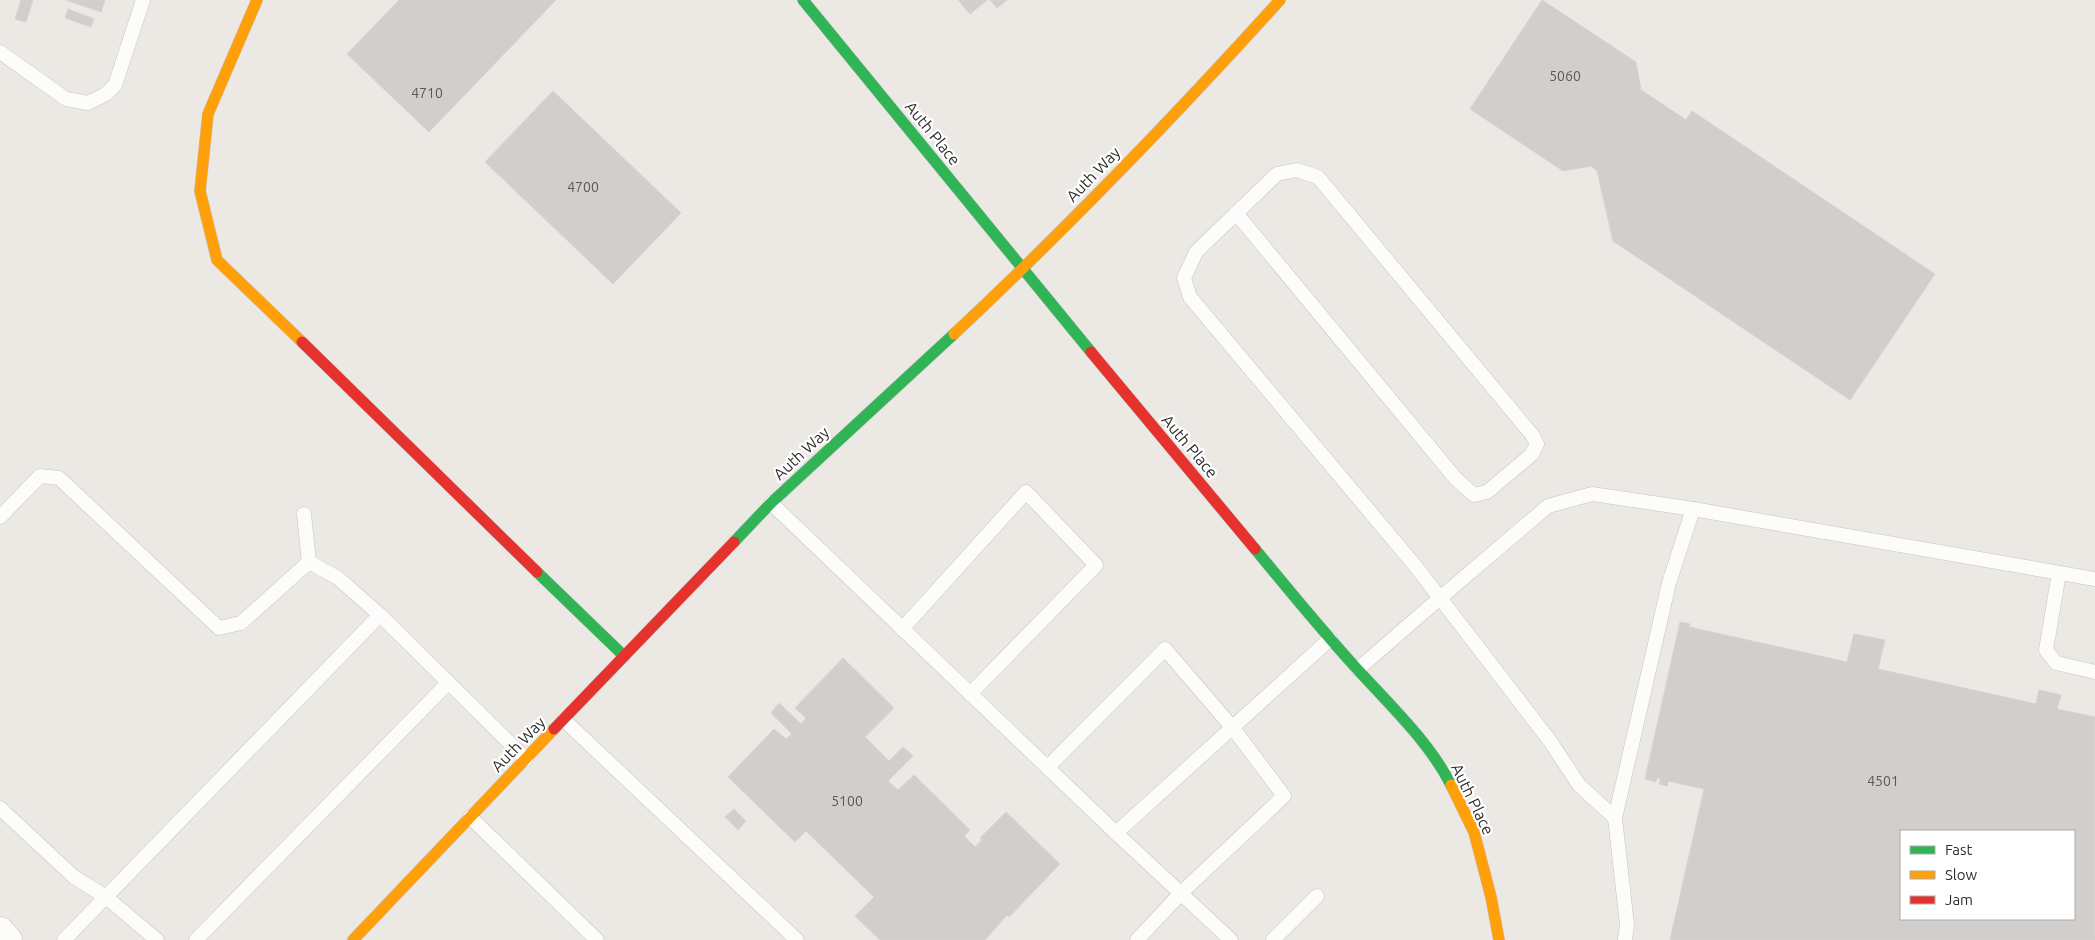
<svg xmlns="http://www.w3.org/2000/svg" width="2095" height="940" font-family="Ubuntu,sans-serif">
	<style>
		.building { fill: #d1cecb; stroke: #d7d4d0; fill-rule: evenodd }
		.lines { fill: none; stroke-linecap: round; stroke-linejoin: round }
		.lane-casing { stroke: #c5c4c5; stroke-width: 15 }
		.street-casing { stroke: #c5c4c5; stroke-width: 29 }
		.fast-casing { stroke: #c5c4c5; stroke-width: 12 }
		.slow-casing { stroke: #c5c4c5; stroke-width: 12 }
		.jam-casing { stroke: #c5c4c5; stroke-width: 12 }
		.lane { stroke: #fcfcfb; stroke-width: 14 }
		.street { stroke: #fcfcfb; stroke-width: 28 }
		.fast { stroke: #30b455; stroke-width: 11 }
		.slow { stroke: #ff9f0a; stroke-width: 11 }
		.jam { stroke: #e5322d; stroke-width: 11 }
		.labels { text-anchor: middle; stroke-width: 4.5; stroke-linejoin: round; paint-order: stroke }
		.number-label { font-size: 14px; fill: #585857 }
		.street-label { font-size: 16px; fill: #2e2e2e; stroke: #fff }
	</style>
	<rect width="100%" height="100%" fill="#ece8e4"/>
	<g class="building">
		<path d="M21,0h12l-7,22 -11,-3z"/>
		<path d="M66,0h39l-4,12z"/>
		<path d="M399,0h157l-127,132 -82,-78z"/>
		<path d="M958,0h29l-17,14z"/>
		<path d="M990,0h17l-10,8z"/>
		<path d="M1542,0l94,62 5,28 -50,76 -28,5 -93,-62z"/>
		<path d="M68,9l26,10 -3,8 -26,-9z"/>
		<path d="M1641,90l45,30 -75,112 -14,-61 -6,-5z"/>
		<path d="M553,91l128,122 -68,71 -128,-122z"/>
		<path d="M1692,111l243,163 -85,126 -237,-159 -2,-9z"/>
		<path d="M1680,622l10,2 -1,3 158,35 7,-28 31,6 -7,29 158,35 3,-14 22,5 -4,14 38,8v223h-425l34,-151 -36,-8 -1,5 -8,-2 2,-5 -4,-1 -1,4 -11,-3zM1901,831h173v88h-173z"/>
		<path d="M843,658l51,50 -29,29 24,24 14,-14 10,9 -25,25 10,9 16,-15 56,55 -6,6 11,11 7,-7 -2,-2 26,-26 54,52 -51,53 -2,-2 -22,25h-105l-25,-24 19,-19 -68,-66 -11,11 -67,-65 46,-48 12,10 6,-5 -21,-21 8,-10 22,21 5,-6 -11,-10z"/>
		<path d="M734,809l12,12 -8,9 -13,-13z"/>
	</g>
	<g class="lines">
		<g class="lane-casing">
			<g id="lane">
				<path d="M0,52l66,47 22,4 18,-9 9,-9 28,-85"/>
				<path d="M1236,213l220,266 18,16 13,-3 45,-38 5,-10 -4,-8 -215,-259 -21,-7 -20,4 -81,78 -12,26 6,19 227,271 23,30 -82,71"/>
				<path d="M771,503l345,330 115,107"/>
				<path d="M304,514l5,48"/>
				<path d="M0,517l40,-41 19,2 160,150 22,-5 68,-61 29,16 42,37"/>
				<path d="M2059,573l-13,77 10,13 39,9"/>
				<path d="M902,629l124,-137 70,73 -126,129"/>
				<path d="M564,720l233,220"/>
				<path d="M1048,767l117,-118 67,78 52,69 -103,97 -44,47"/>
				<path d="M0,808l74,69 32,20 51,43"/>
				<path d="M470,817l127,123"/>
				<path d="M1615,818l-36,-33 -29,-44 -110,-143 108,-92 44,-12 101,15"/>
				<path d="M1116,833l214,-194"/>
				<path d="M64,940l316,-325 146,144"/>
				<path d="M196,940l252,-257"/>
				<path d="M1273,940l44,-44"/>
				<path d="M1625,940l2,-15 -12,-107 54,-235 24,-74 402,70"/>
			</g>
		</g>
		<g class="street-casing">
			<path id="street" d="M0,931l8,9"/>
		</g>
		<g class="fast-casing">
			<g id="fast">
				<path d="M803,0l288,352"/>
				<path d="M734,542l37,-39 183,-169"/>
				<path d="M1255,549c34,41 67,82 103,121 32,35 72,73 93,115"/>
				<path d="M537,572l87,84"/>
			</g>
		</g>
		<g class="slow-casing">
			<g id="slow">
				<path d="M257,0l-49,114 -8,77 17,69 85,82"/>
				<path d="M954,334c113,-106 222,-219 326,-334"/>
				<path d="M1451,785l23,47 17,65 8,43"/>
				<path d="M353,940l201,-211"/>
			</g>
		</g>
		<g class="jam-casing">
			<g id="jam">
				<path d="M302,342l235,230"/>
				<path d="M1091,352l164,197"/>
				<path d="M554,729l180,-187"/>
			</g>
		</g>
		<use href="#lane" class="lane"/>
		<use href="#street" class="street"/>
		<use href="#fast" class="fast"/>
		<use href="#slow" class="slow"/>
		<use href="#jam" class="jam"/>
	</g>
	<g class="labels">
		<g class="number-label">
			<text x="1565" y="81">5060</text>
			<text x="427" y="98">4710</text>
			<text x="583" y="192">4700</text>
			<text x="1883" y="786">4501</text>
			<text x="847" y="806">5100</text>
		</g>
		<g class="street-label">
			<text transform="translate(933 133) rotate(51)" y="6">Auth Place</text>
			<text transform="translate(1093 174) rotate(-46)" y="6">Auth Way</text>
			<text transform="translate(1190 446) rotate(50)" y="6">Auth Place</text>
			<text transform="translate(801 453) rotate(-43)" y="6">Auth Way</text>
			<text transform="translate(518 744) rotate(-46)" y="6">Auth Way</text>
			<text transform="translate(1473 799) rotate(64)" y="6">Auth Place</text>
		</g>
	</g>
	<rect x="1900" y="830" width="175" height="90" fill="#ffffff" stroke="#ababab"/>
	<rect x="1910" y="846" width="25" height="8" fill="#30b455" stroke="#ababab"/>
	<text x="1945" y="855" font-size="15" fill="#2e2e2e">Fast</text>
	<rect x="1910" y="871" width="25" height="8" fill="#ff9f0a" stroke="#ababab"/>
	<text x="1945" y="880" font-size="15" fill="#2e2e2e">Slow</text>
	<rect x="1910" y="896" width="25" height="8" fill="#e5322d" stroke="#ababab"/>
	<text x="1945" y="905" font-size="15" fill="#2e2e2e">Jam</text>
</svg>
